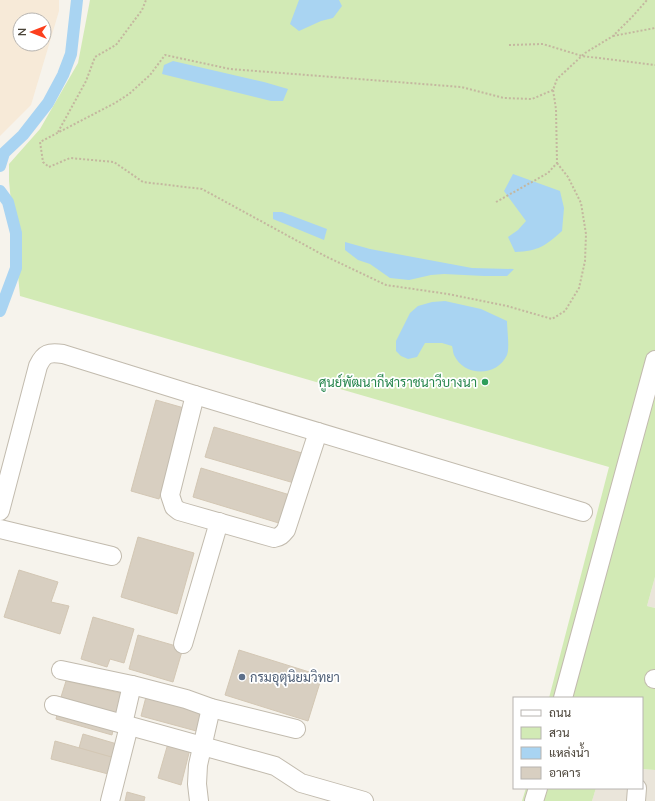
<svg xmlns="http://www.w3.org/2000/svg" width="655" height="801" font-family="Lato,Sarabun,sans-serif">
	<style>
		.residential { fill: #eae5da }
		.commercial { fill: #f7ead8; fill-rule: evenodd }
		.green { fill: #d2eab5 }
		.water { fill: #a9d4f2 }
		.lines { fill: none; stroke-linecap: round; stroke-linejoin: round }
		.canal { stroke: #a9d4f2; stroke-width: 12 }
		.building { fill: #d8cfc1; stroke: #d3c7b4 }
		.minor-casing { stroke: #c2bbae; stroke-width: 20 }
		.path { stroke: #c4b79f; stroke-width: 2; stroke-dasharray: 2 2; stroke-linecap: butt }
		.minor { stroke: #fff; stroke-width: 18 }
		.leisure-dot { fill: #2e9e5b; stroke: #fff; stroke-width: 1.5 }
		.service-dot { fill: #5c6f8a; stroke: #fff; stroke-width: 1.5 }
		.labels { text-anchor: middle; stroke-width: 3.5; stroke-linejoin: round; paint-order: stroke }
		.leisure-label { font-size: 13px; fill: #27864d; stroke: #fff; text-anchor: end }
		.service-label { font-size: 13px; fill: #4e5e75; stroke: #fff; text-anchor: start }
	</style>
	<rect width="100%" height="100%" fill="#f6f3ec"/>
	<g class="residential">
		<path d="M655,577v31l-8,-2z"/>
		<path d="M642,769l13,1v31h-63l4,-13h46z"/>
	</g>
	<path class="commercial" d="M0,0h59v11l-28,94 -31,31zM20,20h24v24h-24z"/>
	<g class="green">
		<path d="M90,0h565v577l-8,29 8,2v162l-13,-1v-71h-93l60,-231 -589,-171 -11,-115v-17l31,-35 38,-66z"/>
		<path d="M526,788h70l-4,13h-70z"/>
	</g>
	<g class="water">
		<path d="M299,0h40l3,6 -9,12 -12,3 -22,10 -9,-7z"/>
		<path d="M173,61l91,21 24,7 -5,12h-12l-109,-27 2,-9z"/>
		<path d="M513,174l47,17 4,17 -2,23c-17,15 -23,20 -47,21l-7,-15 10,-7 8,-9 -22,-30z"/>
		<path d="M273,212h9l45,17 -3,11 -51,-21z"/>
		<path d="M345,242l25,7 102,19 42,1 -7,7h-23l-40,-2 -13,1 -22,5 -19,-2 -20,-14 -12,-4 -13,-10z"/>
		<path d="M445,301l36,8 26,12c0,8 3,28 0,34 -10,22 -43,22 -53,0 -1,-2 -1,-6 -2,-9l-10,-3h-17l-8,14 -9,2 -7,-3 -5,-5v-10l14,-28 8,-7 14,-4z"/>
	</g>
	<g class="lines">
		<g class="canal">
			<path d="M0,166l4,-13 19,-18 25,-32 15,-28 8,-21 6,-54"/>
			<path d="M0,191l8,11 8,31v35l-16,43"/>
		</g>
	</g>
	<g class="building">
		<path d="M156,400l28,8 -25,91 -28,-8z"/>
		<path d="M214,427l88,26 -8,30 -89,-26z"/>
		<path d="M201,468l89,27 -8,29 -89,-27z"/>
		<path d="M138,537l56,16 -17,61 -56,-17z"/>
		<path d="M19,570l39,12 -7,20 18,4 -9,28 -56,-17z"/>
		<path d="M93,617l41,12 -10,34 -14,-4 -3,8 -26,-8z"/>
		<path d="M138,635l45,13 -10,34 -44,-13z"/>
		<path d="M239,650l83,26 -14,45 -83,-26z"/>
		<path d="M66,681l59,13 -5,20 -59,-17z"/>
		<path d="M147,693l60,13 -7,26 -59,-16z"/>
		<path d="M58,710l56,16 -2,9 -56,-16z"/>
		<path d="M83,734l34,10 -5,14 -33,-10z"/>
		<path d="M169,740l22,5 -10,40 -23,-7z"/>
		<path d="M55,741l60,17 -3,17 -61,-16z"/>
		<path d="M127,792l18,5 -1,4h-19z"/>
	</g>
	<g class="lines">
		<g class="minor-casing">
			<g id="minor">
				<path d="M195,395l-25,100 4,12 5,4 95,27c6,-1 8,-3 12,-8l32,-98"/>
				<path d="M0,511l38,-145c6,-13 11,-14 25,-12l132,41 388,117"/>
				<path d="M0,529l112,27"/>
				<path d="M183,644l36,-122"/>
				<path d="M61,670l71,15 54,14 25,9 85,21"/>
				<path d="M654,679h1"/>
				<path d="M563,698l92,-338"/>
				<path d="M54,705l221,61 26,17 63,18"/>
				<path d="M123,724l9,-39"/>
				<path d="M110,801l19,-75"/>
				<path d="M199,801l-2,-17 1,-19 13,-57"/>
				<path d="M534,801l4,-13"/>
				<path d="M636,801l1,-13"/>
			</g>
		</g>
		<g class="path">
			<path d="M613,36l42,-8"/>
			<path d="M509,45l34,-1 39,12 73,9"/>
			<path d="M553,90l-21,9 -28,-1 -43,-11 -231,-18 -65,-14 -15,20 -21,19 -14,9 -75,39 3,20 6,5 21,-9 44,4 29,20 59,7 123,67 61,29 62,9 59,12 45,13 13,-8 14,-23 6,-27 1,-27 -5,-31 -13,-26 -11,-14"/>
			<path d="M58,132l28,-51 9,-24 21,-12 26,-35 4,-10"/>
			<path d="M496,202l52,-29 9,-10 -1,-54 -3,-19 4,-11 28,-26 28,-17 19,-19 15,-17"/>
		</g>
		<use href="#minor" class="minor"/>
	</g>
	<circle class="leisure-dot" cx="485" cy="382" r="4"/>
	<circle class="service-dot" cx="242" cy="677" r="4"/>
	<g class="labels">
		<g class="leisure-label">
			<text x="477" y="387">ศูนย์พัฒนากีฬาราชนาวีบางนา</text>
		</g>
		<g class="service-label">
			<text x="250" y="682">กรมอุตุนิยมวิทยา</text>
		</g>
	</g>
	<rect x="513" y="697" width="130" height="92" fill="#ffffff" stroke="#b7b4b0"/>
	<rect x="521" y="710" width="20" height="6" fill="#ffffff" stroke="#b7b4b0"/>
	<text x="549" y="717" font-size="12" fill="#4b4439">ถนน</text>
	<rect x="521" y="727" width="20" height="12" fill="#d2eab5" stroke="#b7b4b0"/>
	<text x="549" y="737" font-size="12" fill="#4b4439">สวน</text>
	<rect x="521" y="747" width="20" height="12" fill="#a9d4f2" stroke="#b7b4b0"/>
	<text x="549" y="757" font-size="12" fill="#4b4439">แหล่งน้ำ</text>
	<rect x="521" y="767" width="20" height="12" fill="#d8cfc1" stroke="#b7b4b0"/>
	<text x="549" y="777" font-size="12" fill="#4b4439">อาคาร</text>
	<g transform="translate(32 32) rotate(270)"><circle r="19" fill="#ffffff" stroke="#b7b4b0"/>
	<path d="M0-3L7 15L0 10L-7 15Z" fill="#fc3f1d"/>
	<text y="-6" font-size="11" font-weight="bold" text-anchor="middle" fill="#4b4439">N</text>
	</g>
</svg>
